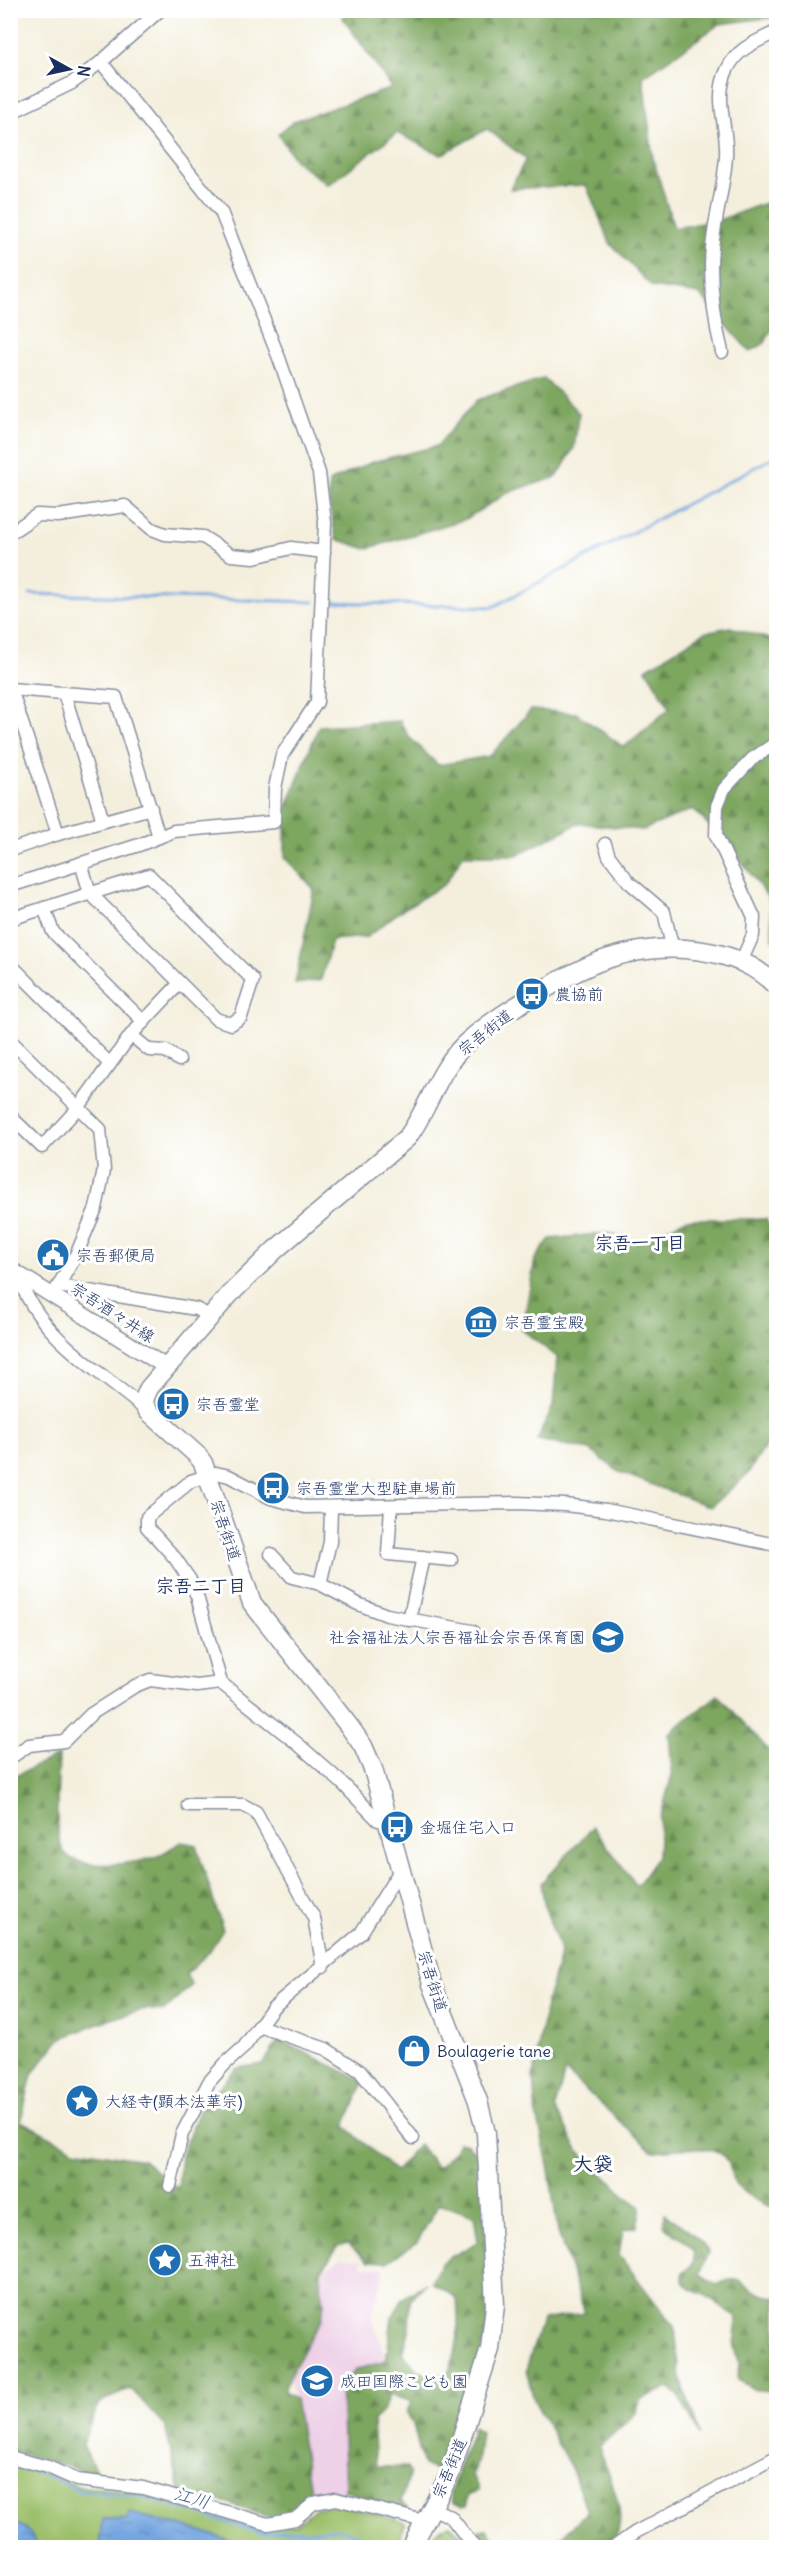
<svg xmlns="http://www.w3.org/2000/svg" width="787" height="2558" font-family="Delius,'Klee One',sans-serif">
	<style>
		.built { fill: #eed0e7 }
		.grass { fill: url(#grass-dots); stroke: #5c7864; stroke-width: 1.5 }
		.forest { fill: url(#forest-firs); stroke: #4c6a5e; stroke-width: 1.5 }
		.park { fill: #9cc06a; stroke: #5c7864; stroke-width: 1.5 }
		.water { fill: url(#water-ripples); stroke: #486a9f; stroke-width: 1.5 }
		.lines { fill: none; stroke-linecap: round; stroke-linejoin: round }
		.stream { stroke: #76a6e0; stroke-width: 3 }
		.minor-casing { stroke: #888f9e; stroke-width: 15 }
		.major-casing { stroke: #888f9e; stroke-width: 18 }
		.highway-casing { stroke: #888f9e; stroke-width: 21 }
		.minor { stroke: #fff; stroke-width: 12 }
		.major { stroke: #fff; stroke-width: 15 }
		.highway { stroke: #fff; stroke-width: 18 }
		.labels { text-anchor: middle; stroke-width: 6; stroke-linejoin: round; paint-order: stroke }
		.poi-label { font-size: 16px; fill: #1b2f5e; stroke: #fff; text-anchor: start }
		.street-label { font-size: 16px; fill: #1b2f5e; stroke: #fff }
		.neighbourhood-label { font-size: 18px; font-weight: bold; fill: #1b2f5e; stroke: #fff }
		.water-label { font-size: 18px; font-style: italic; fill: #3b598c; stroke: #fff }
		.quarter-label { font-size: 20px; font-weight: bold; fill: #1b2f5e; stroke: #fff }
	</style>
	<defs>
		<pattern id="grass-dots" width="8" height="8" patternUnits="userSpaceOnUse" patternTransform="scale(1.5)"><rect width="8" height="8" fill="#9cc06a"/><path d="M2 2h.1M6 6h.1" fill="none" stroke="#7e9c5a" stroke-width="1.8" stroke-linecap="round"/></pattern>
		<pattern id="forest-firs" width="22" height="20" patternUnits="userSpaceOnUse" patternTransform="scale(1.5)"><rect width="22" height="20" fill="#7da65e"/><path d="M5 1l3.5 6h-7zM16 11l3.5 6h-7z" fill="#668851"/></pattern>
		<pattern id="water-ripples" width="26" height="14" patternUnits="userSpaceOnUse" patternTransform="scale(1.5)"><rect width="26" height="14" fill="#76a6e0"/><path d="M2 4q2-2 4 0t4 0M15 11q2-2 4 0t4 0" fill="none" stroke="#6088b9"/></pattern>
	</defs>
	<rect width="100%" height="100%" fill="#fff"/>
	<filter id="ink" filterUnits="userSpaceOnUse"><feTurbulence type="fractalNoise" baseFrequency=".0167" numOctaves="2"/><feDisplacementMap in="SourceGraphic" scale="12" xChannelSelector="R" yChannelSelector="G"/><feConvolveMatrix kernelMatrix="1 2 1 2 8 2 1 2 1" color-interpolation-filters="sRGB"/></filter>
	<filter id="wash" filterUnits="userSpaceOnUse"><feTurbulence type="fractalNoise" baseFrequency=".008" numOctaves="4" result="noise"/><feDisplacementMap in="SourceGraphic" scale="24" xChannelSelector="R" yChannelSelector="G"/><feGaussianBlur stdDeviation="1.35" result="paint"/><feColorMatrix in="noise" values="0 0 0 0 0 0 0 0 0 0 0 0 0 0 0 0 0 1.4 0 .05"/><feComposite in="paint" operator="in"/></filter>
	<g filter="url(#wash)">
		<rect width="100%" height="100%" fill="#f4efdd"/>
		<path class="built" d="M342,2258l20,2 -1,6 24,2 -13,49 14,44 -31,9 -14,15 4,106 -34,6 -16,-98 -6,-22 33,-59 2,-15 -4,-17 1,-15z"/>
		<path class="grass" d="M450,2525l13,12 -16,-3 -17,13 -4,1c6,-13 10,-20 24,-23z"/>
		<g class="forest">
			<path d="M343,11h433v6l-56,7 -77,53 10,82 21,69 45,-8 57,-21v121l-11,23 -15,9 -51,-58 -47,-7 -42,-44 -24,-58 -76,4 16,-30 -39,-30 -46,26 -44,-22 -69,52 -32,-24 -18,-27 16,-13 98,-33 -49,-70z"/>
			<path d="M544,378l35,35 -5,35 -17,29 -48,15 -43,27 -100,30 -30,-10 -7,-36v-21l43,-20 65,-16 40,-46z"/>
			<path d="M730,627l46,14v301l-3,-3 -4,-40 -32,-44 -44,-46 -50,21 -64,-7 -62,32h-54l-18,29 -46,28 -32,25 -35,3 -11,40 -26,4 19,-95 -29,-31v-47l34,-85 81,-5 9,16 29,28 52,-9 41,-46 45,3 48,34 46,-39 -24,-39 59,-37z"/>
			<path d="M686,1219h80l10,23v188l-29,45 -37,32 -91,-35 -29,-22 -53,-10 16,-34 4,-49 -35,-27 13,-71 15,-20 57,-6 30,10z"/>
			<path d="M718,1695l58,63v451c-13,-5 -30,-13 -40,-24 -8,-10 -3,-27 -17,-32 -19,-8 -46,-3 -67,-2l-87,-80 -10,37 23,43 49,46 14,10 -4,20 -14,3 -4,25 56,73 5,48 20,60 -22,-41 -10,-7 -27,11 -5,14 -37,34c8,25 44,94 -3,101 -20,2 -41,0 -61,-1l27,-11 25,-24 -15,-42 -38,-70 -8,-30 16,-50 43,-7 -27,-81 -9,-62 -14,-65 -2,-29 14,-76 14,-48 -16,-44 -4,-25 52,-56 44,59 21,-30 2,-38 12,-43 -3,-42z"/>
			<path d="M59,1755c0,22 -7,80 5,97 15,20 73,12 94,4 8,-4 16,-10 24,-14l14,3 27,85 -14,22 -23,22 6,11 -28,26 -19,-2 -46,14 -39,16 -28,35 -11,47 53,28 69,11 35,29 3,-35 20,-47 36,-39 26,-4 16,-24 85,41 -19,45 50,45 24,-27 18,24 16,-15 5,-11 9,2 16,15 5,168 -37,128 -17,14 -11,-3 -10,-43 -6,-10 4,-12 -22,-6 -6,16 -10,9 3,47h31l3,5 -9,29 7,7 -1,4 -62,-21 -4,-106 14,-15 31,-9 6,-43 10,-19 24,-16 -16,17 -1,31 -6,24 16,17 27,4c14,-25 13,-49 11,-78l-26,-16 11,-20 36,-20 -4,-26 -35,-12 -22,38 -30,20 -19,-1 -20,-18 -10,3 -17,25 -1,15 4,17 -2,15 -33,59 -5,14 11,8 16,98 -18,18 -20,4 -47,-17 -46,-11 -15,-65 -34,-37 -31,13 -18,42 14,26 -12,1 -73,-20v-673z"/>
			<path d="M665,2213c14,12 35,22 43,39l-8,22 17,11c24,-13 24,1 45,9 4,2 10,2 14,3v94l-21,-1 -17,-10 1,-19 -5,-16 3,-27 -30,-22 -16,-7 -8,-7v-10l10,-8 2,-12c-7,-12 -22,-17 -32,-27z"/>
			<path d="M473,2427l8,5c-3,16 -1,29 -9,43l7,15 -11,6 -1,9 -6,1 -8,-3 -3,-10z"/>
			<path d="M486,2529l16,18h-19l-11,-16z"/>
		</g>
		<path class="park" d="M10,2461l35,10 35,16 61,4 122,38 33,-5 20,-16 21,-4 69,18 -10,25h-385z"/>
		<g class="water">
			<path d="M130,2513l74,19 42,15h-146l3,-28h25z"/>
			<path d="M10,2523c15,2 24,9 25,24h-24z"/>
		</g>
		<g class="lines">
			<g class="stream">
				<path d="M30,594l284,8"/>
				<path d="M329,602l164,5 283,-151"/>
				<path d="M10,2465l34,9 35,17 61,5 122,37 40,-3v2c29,-5 39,-5 66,7"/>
			</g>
		</g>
	</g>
	<g filter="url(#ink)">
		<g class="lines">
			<g class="minor-casing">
				<g id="minor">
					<path d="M10,113l62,-30 29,-21 59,-52"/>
					<path d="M722,352c-7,-28 -11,-58 -11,-87 0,-36 13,-73 15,-109 2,-30 -13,-57 1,-86 10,-22 29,-28 49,-38"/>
					<path d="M10,533l27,-18 21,1 67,-10 27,23 13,5 38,3 28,18 23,2 37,-9 33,4"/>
					<path d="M10,689l106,8 43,140"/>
					<path d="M11,689l47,145"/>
					<path d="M64,693l39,128"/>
					<path d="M605,844l4,12 20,26 35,30 9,38"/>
					<path d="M10,850l48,-16 93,-26"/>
					<path d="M10,886l129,-41 35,-14 100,-9 1,-34 7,-33 35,-53 8,-179 -6,-50 -40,-115 -58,-146 -120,-150"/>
					<path d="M44,908l9,24 91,90"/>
					<path d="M10,919l139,-44 104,105 -12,37 -10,7 -15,-5 -126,-126 -9,-30"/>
					<path d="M741,962l12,-27 1,-18 -38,-82 1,-29 7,-17 28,-30 24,-16"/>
					<path d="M10,964l100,100"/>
					<path d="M131,1035l18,15 17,1 13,9"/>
					<path d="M10,1040l90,89 4,41 -8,38 -19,45 -24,42"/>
					<path d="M10,1116l32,31 36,-39 53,-73 48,-51"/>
					<path d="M18,1275c20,62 81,95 129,136"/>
					<path d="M59,1286l137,23 14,7"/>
					<path d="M391,1506l-3,48 63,6"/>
					<path d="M331,1508l-1,34 -10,42 38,20 29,11 85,16"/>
					<path d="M271,1554l21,23 28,7"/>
					<path d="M409,1620l14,-63"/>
					<path d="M10,1758l19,-13 35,-4 27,-27 44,-28 15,-6 47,6 24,-3"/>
					<path d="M188,1805h55l13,7 58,106 9,49"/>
					<path d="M387,1819l-9,1 -36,-37 -43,-38 -78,-62 -24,-87 -7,-16 -15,-22 -28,-31v-10l44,-36 25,-8 13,3 42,22 34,9 212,-4 48,2 41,5 170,35"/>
					<path d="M259,2026l67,23 34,22 53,67"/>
					<path d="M170,2186l12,-52 27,-52 16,-18 19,-17 29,-40 88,-74 40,-64"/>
					<path d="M10,2457l38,10 29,13 66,8 125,36 27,-5 19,-16 22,-4 88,22"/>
					<path d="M432,2508l19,9 24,31"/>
					<path d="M613,2548l23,-16 140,-75"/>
				</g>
			</g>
			<g class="major-casing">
				<path id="major" d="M10,1269l156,98"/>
			</g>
			<g class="highway-casing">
				<path id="highway" d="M411,2548l39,-74 40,-125 5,-44 -9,-172 -8,-32 -46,-117 -59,-215 -10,-23 -14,-20 -97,-123 -49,-140 -5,-7 -50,-45 -4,-7 1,-7 4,-9 80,-93 46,-45 132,-112c22,-30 30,-66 57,-93 28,-27 112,-78 149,-88 52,-15 124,-12 163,29"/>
			</g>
			<use href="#minor" class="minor"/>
			<use href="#major" class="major"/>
			<use href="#highway" class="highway"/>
		</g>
	</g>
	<defs>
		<g id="bus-disc" transform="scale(1.725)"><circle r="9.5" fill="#1f6fb2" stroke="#fff"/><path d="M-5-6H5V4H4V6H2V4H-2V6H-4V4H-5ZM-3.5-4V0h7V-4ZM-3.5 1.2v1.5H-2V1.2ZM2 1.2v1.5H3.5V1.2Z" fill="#fff"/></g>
		<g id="civic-disc" transform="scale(1.725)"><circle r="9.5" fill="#1f6fb2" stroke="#fff"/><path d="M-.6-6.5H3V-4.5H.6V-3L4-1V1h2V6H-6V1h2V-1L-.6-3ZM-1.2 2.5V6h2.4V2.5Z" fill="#fff"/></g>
		<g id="museum-disc" transform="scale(1.725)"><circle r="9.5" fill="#1f6fb2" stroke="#fff"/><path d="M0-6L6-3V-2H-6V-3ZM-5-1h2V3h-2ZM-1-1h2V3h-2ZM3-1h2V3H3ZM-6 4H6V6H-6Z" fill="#fff"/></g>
		<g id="school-disc" transform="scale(1.725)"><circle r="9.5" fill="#1f6fb2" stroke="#fff"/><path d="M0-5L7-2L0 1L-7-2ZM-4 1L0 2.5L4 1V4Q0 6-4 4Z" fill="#fff"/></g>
		<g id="shop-disc" transform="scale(1.725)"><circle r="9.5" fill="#1f6fb2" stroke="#fff"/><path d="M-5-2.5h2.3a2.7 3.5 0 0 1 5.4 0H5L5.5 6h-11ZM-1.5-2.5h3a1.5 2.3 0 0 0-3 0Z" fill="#fff"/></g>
		<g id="sight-disc" transform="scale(1.725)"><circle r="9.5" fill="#1f6fb2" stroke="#fff"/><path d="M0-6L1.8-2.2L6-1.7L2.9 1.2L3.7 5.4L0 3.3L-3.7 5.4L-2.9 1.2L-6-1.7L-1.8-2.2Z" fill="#fff"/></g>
	</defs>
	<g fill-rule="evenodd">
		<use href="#bus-disc" x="532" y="994"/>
		<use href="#civic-disc" x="53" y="1255"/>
		<use href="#museum-disc" x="481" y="1322"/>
		<use href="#bus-disc" x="173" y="1404"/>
		<use href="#bus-disc" x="273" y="1488"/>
		<use href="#school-disc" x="608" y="1637"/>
		<use href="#bus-disc" x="397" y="1827"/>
		<use href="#shop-disc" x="414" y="2051"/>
		<use href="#sight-disc" x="82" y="2101"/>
		<use href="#sight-disc" x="165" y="2260"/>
		<use href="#school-disc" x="317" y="2381"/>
	</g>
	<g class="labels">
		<g class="poi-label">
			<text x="555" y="1000">農協前</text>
			<text x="76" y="1261">宗吾郵便局</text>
			<text x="504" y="1328">宗吾霊宝殿</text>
			<text x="196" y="1410">宗吾霊堂</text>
			<text x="296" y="1494">宗吾霊堂大型駐車場前</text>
			<text x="585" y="1643" text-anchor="end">社会福祉法人宗吾福祉会宗吾保育園</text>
			<text x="420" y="1833">金堀住宅入口</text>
			<text x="437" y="2057">Boulagerie tane</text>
			<text x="105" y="2107">大経寺(顕本法華宗)</text>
			<text x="188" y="2266">五神社</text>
			<text x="340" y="2387">成田国際こども園</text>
		</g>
		<g class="street-label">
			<text transform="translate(485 1032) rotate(-38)" y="6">宗吾街道</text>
			<text transform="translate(113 1312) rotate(33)" y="6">宗吾酒々井線</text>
			<text transform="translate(226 1530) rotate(72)" y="6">宗吾街道</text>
			<text transform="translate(433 1981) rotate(73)" y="6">宗吾街道</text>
			<text transform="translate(449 2468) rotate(-67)" y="6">宗吾街道</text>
		</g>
		<g class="neighbourhood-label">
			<text x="640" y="1249">宗吾一丁目</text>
			<text x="201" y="1592">宗吾二丁目</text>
		</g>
		<g class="water-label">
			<text transform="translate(192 2498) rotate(17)" y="6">江川</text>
		</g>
		<g class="quarter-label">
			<text x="593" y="2171">大袋</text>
		</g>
	</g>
	<rect width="787" height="2558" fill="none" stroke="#fff" stroke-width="36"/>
	<g transform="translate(69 69) rotate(98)" stroke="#ffffff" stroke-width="4.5" paint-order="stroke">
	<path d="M0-4.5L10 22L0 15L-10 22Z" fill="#1b2f5e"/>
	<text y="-9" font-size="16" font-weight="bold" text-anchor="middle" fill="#1b2f5e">N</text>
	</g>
</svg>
